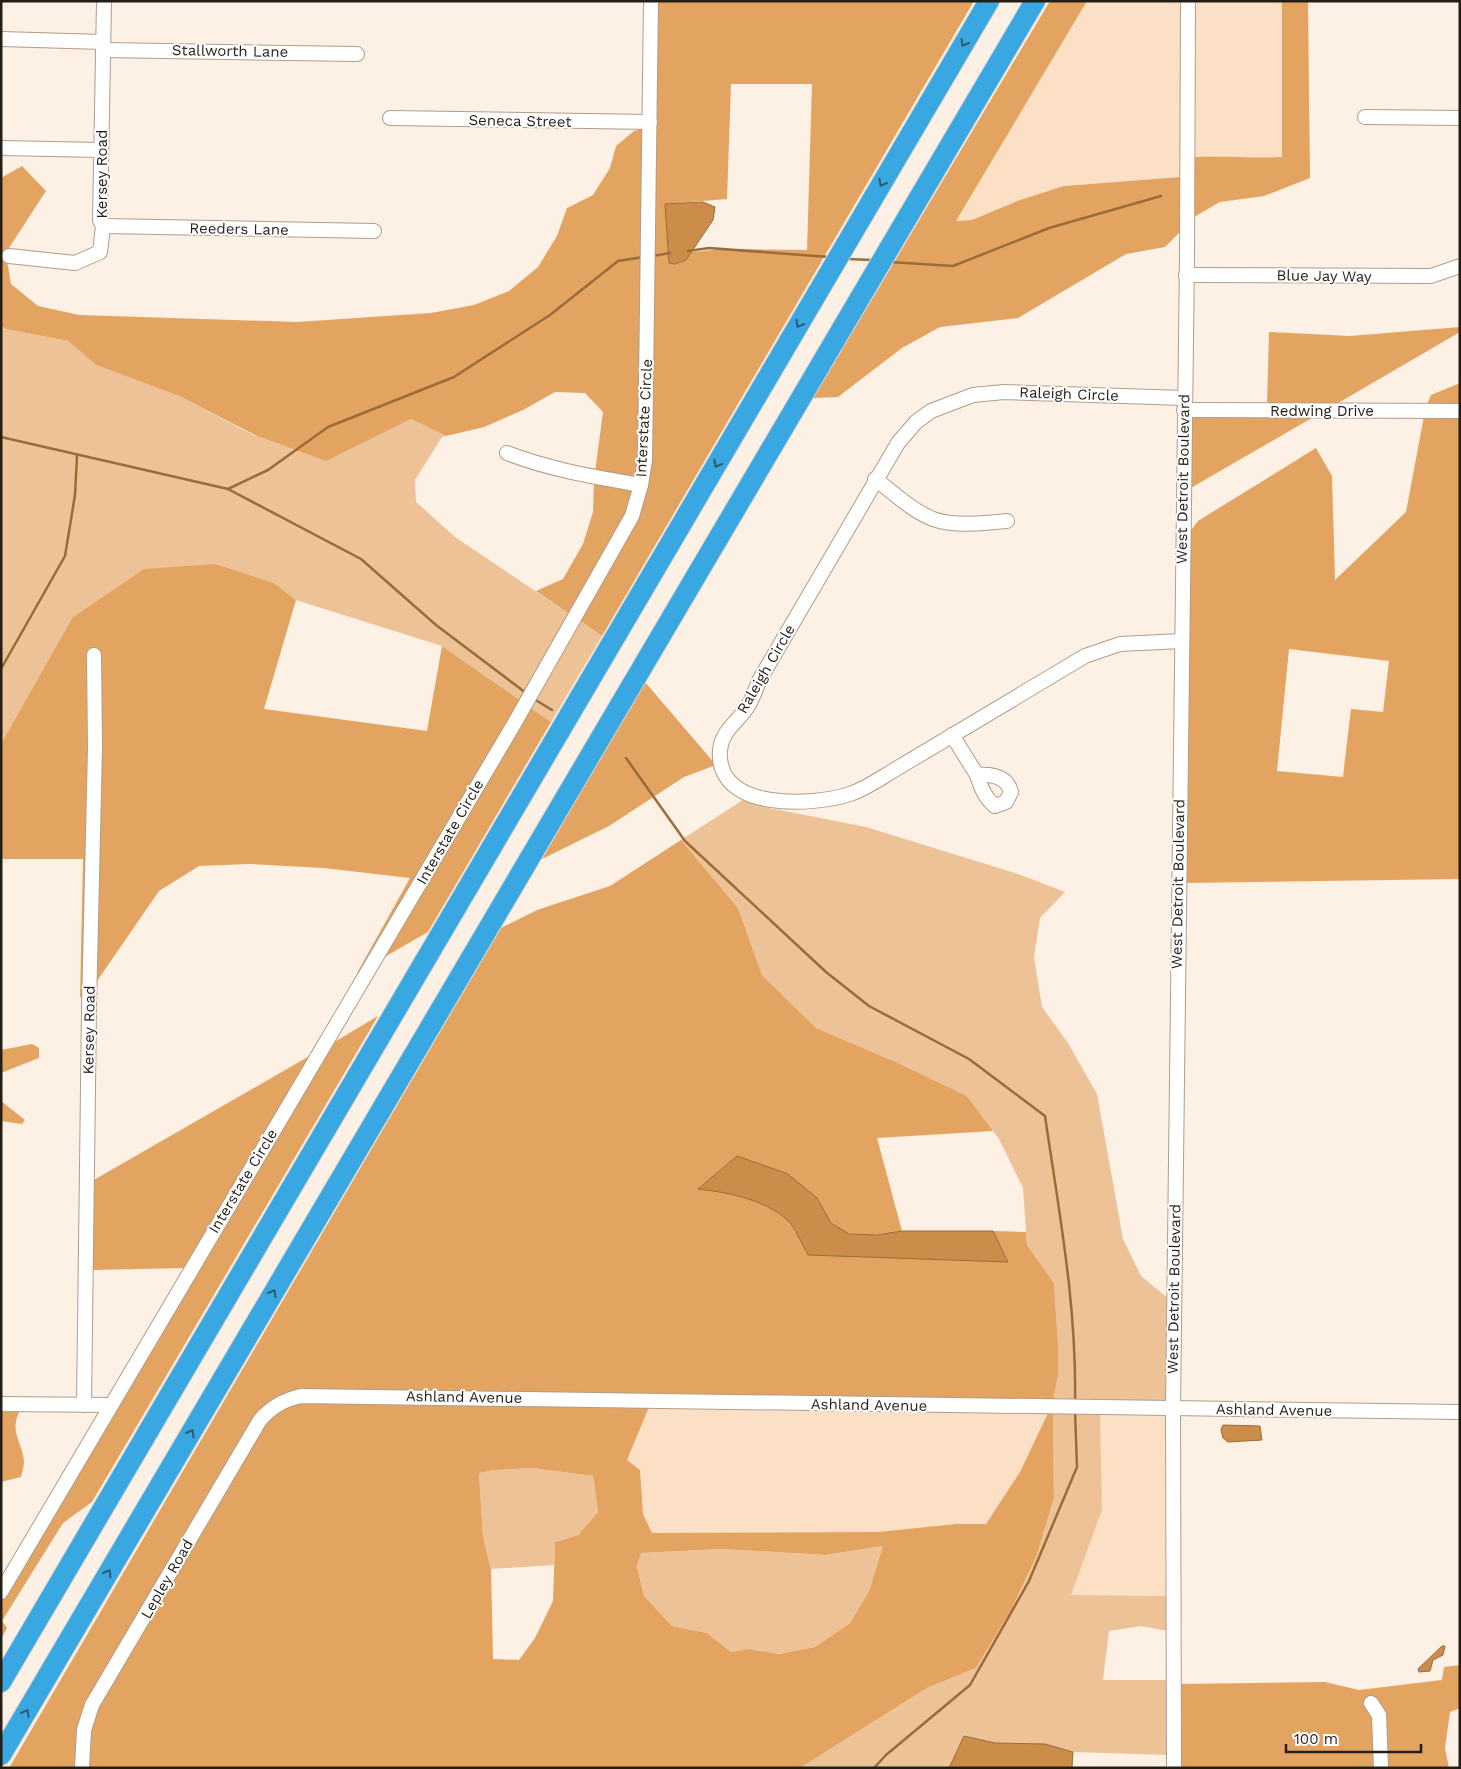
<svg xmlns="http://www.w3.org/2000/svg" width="1461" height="1769" font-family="'Work Sans',sans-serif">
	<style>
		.built { fill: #fce0c6 }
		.green { fill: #edc297 }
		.forest { fill: #e4a461; fill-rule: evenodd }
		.water { fill: #cb8d49; stroke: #996c3a }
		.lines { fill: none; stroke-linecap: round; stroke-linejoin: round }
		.stream { stroke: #996c3a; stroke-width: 2.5 }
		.minor-casing { stroke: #b19d8a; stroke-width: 16 }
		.highway-casing { stroke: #d3d2d1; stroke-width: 22 }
		.minor { stroke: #fff; stroke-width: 14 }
		.highway { stroke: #39a8e2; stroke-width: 20 }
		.oneway { stroke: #2e5c72 }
		.labels { text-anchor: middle; stroke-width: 4; stroke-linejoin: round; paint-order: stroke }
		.street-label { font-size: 15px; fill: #251e17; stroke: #fff }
	</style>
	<rect width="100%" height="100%" fill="#fdf0e4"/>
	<g class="built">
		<path d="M1087,1h96l-2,176 -117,9 -44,14 -48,20 -16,1z"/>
		<path d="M1193,1h89v156l-39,2 -27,-3 -23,1z"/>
		<path d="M649,1407l400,4 -29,61 -34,52h-30l-78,8 -226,2 -9,-20 -3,-44 -14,-10z"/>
		<path d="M1100,1411l68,2v183l-98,-1 32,-85z"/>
	</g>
	<g class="green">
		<path d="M1,326l5,3 62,12 28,24 83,31 76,40 129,-5 27,-12 35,17 -4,1 -27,43 1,22 39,35 116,78 -50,86 -79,-55 -146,-46 -22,-17 -58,-19 -144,54 -71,126z"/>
		<path d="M579,620l23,16 -51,86 -22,-15z"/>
		<path d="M746,798l18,9 102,20 152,47 47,18 -25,26 -6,39 8,50 26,36 29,51 26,145 18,37 28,23 -1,105 -115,-2 5,-26v-32l-4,-61 -27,-38 -4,-57 -24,-49 -32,-43 -71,-34 -80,-34 -54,-53 -24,-67 -57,-68z"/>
		<path d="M1053,1411h47l2,99 -31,85 97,1 1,35 -28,-5 -32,5 -6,49h66v75l-96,-3 -28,-8 -50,-1 -31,-7 -15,32h-149l127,-80 49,-20 35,-58 26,-55 17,-57z"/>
		<path d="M532,1468l61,8 5,36 -20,23 -23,7 -1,23 -63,4 -8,-32 -4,-64 16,-3z"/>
		<path d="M883,1546l-14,45 -19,32 -35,24 -36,7 -28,-5 -20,3 -24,-19 -35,-7 -28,-30 -7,-29 4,-14 80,-4 104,6z"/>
	</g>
	<g class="forest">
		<path d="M656,1h318l-372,635 -23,-16 58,-103zM731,84h81l-5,166 -82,-1 -34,3 -26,-48 62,-5z"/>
		<path d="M1050,1h37l-131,220 16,-1 48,-20 44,-14 117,-9 1,53 -17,17 -39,7 -108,64 -78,9 -38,21 -64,49 -25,1z"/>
		<path d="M1282,1h26l2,177 -46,18 -44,6 -26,15 -1,-60c30,-2 59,2 89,0z"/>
		<path d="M645,128l-6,331 -3,21 -41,-8 8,-60 -18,-19 -30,-1 -32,18 -39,17 -38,9 -35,-17 -85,42 -71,-26 -76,-39 -83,-31 -28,-24 -62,-12 -5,-3v-148l21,-12 24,25 -39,60h-3l-1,8 4,1 4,24 27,22 41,9 218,7 134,-9 43,-8 35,-14 29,-24 19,-31 10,-28 26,-13 17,-27 6,-22 18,-15z"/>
		<path d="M1460,327v5l-127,74h-66l2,-74 81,4z"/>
		<path d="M1460,383v24h-34l5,-12z"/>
		<path d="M1189,414l128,1 -128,74z"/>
		<path d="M1424,416h36v463l-276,4 4,-349 10,-13 118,-73 16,28 3,104 71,-68zM1289,649l100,12 -6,51 -32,-3 -8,68 -66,-6z"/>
		<path d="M594,482l40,7 -7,26 -56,100 -35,-24 27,-12 20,-35 10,-32z"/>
		<path d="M216,564l58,19 22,17 -32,109 163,22 15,-85 79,55 -158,269 -6,3 53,-95 -86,-10 -75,-4 -50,2 -40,25 -64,93 5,-237 -1,-96 -10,-1 1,97 -6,247 -4,4 3,-139h-82v-115l71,-126 72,-49z"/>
		<path d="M645,682l71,83 -32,12 -75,49 -67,33z"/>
		<path d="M529,707l22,15 -123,210 -47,27z"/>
		<path d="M681,840l57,68 24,67 54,53 80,34 71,34 26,35 -116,7 25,93c-21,3 -56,11 -71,-9 -6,-7 -10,-17 -14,-24l-118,-9c29,3 72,12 92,35 7,9 11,21 17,31l200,6 -15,-30 33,1 1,13 27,38 4,61v32l-5,26 -772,-5 -164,255 -40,116h-68l492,-840 36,-18 73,-24z"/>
		<path d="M378,1016l-286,486 -29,21 -61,98 5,7 -6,11v-38l330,-557z"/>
		<path d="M32,1044l7,4v10l-38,15v-23z"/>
		<path d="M313,1054l-127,214 -93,2 -2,-10 1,-79z"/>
		<path d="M1,1101l24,19 -3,4 -21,-3z"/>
		<path d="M301,1401l348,6 -22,53 13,10 3,44 9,19 226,-1 78,-8h30l34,-52 29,-61h4l1,87 -17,57 -26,55 -35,58 -49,20 -127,80h-712v-29l5,-24 177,-300zM532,1468l61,8 5,36 -20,23 -23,7 -2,59 -18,37 -16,22 -26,-1 -2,-90 -8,-32 -4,-64 16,-3zM883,1546l-14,45 -19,32 -35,24 -36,7 -29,-5 -19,3 -24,-19 -35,-7 -28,-30 -7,-29 4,-14 80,-4 104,6z"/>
		<path d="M1,1408l20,1c-13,21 1,32 3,52 0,5 -2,11 -3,16l-20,5z"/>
		<path d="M1460,1665v43l-10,4 -5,36 4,20h-269l-1,-84 146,-2 34,8 83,-10 2,-13z"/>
	</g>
	<g class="water">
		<path d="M703,202l12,5 -2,13 -27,40 -11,4 -6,-1 -4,-59z"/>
		<path d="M737,1156l51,18 29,24 14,25 18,11 28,1 25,-4h91l15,31 -200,-7c-6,-10 -10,-22 -17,-31 -20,-23 -63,-32 -93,-35z"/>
		<path d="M1223,1425l37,1 2,14 -34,2 -5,-4 -2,-8z"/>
		<path d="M1442,1646h3l-2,9 -10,5 -3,11 -11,1 -1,-3z"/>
		<path d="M964,1736l31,7 50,1 28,8 -1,16h-123z"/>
	</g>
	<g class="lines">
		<g class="stream">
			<path d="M688,251l21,-3 120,9"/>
			<path d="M653,256l17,-3"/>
			<path d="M847,259l25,1"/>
			<path d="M890,262l63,4 96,-38 112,-32"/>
			<path d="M1,437l227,52 133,70 75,66 90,68"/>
			<path d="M228,489l40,-19 60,-43 126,-50 96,-62 68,-54 25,-4"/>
			<path d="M1,669l64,-113 10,-61 2,-39"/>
			<path d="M534,699l18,11"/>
			<path d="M626,758l59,83 141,131 43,34 100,53 76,57c14,96 32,190 30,287"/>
			<path d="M874,1768l12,-13 84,-70 59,-104 48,-114 -2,-56"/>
		</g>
		<g class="minor-casing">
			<g id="minor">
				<path d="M1,39l102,3"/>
				<path d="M103,50l254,4"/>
				<path d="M1365,117l95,1"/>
				<path d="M390,118l260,4"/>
				<path d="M1,148l100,2"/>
				<path d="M103,226l271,5"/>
				<path d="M9,256l66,7 25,-11 3,-26 -3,-5 4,-220"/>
				<path d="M1186,275l245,1 29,-10"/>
				<path d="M1184,410l276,1"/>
				<path d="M507,453c44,17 88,24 134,32"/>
				<path d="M875,479c18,13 37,32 58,40 22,8 52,4 74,2"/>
				<path d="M1182,641l-62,3 -35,12 -194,116c-13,8 -26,17 -41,22 -37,12 -135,18 -130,-44 2,-20 18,-28 28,-44 5,-8 8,-18 12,-27l138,-236 18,-21 15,-11 42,-16 31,-3 180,6"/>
				<path d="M952,735l25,40"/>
				<path d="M977,775c14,-1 30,1 34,17l-5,10 -11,4c-11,-9 -14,-19 -18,-31z"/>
				<path d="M1,1404l109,1"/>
				<path d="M84,1405l5,-397 6,-261 -1,-92"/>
				<path d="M1,1592l513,-868 118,-208 9,-31 4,-25 6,-459"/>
				<path d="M1371,1703l8,12 2,53"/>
				<path d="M82,1768l2,-38 8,-25 168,-285c11,-13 23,-20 41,-24l1159,16"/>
				<path d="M1174,1768l-1,-359 14,-1151 1,-257"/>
			</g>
		</g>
		<g class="highway-casing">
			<g id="highway">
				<path d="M1,1682l988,-1681"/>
				<path d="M1,1755l1034,-1754"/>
			</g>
		</g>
		<use href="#minor" class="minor"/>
		<use href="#highway" class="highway"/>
	</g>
	<defs><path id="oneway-chevron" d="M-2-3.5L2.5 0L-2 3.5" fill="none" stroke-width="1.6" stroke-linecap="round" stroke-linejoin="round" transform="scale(1.25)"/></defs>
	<g class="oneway">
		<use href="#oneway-chevron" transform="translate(964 43) rotate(120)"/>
		<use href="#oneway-chevron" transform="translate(882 183) rotate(120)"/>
		<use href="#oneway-chevron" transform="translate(799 324) rotate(120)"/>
		<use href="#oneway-chevron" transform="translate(717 464) rotate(120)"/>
		<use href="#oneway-chevron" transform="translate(273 1293) rotate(-60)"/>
		<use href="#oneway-chevron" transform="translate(191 1433) rotate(-60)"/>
		<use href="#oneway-chevron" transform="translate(108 1573) rotate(-60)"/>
		<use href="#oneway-chevron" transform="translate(26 1713) rotate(-60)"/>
	</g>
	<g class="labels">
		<g class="street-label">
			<text transform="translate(230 51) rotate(1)" y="5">Stallworth Lane</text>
			<text transform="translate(520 121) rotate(1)" y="5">Seneca Street</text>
			<text transform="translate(102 174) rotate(-90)" y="5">Kersey Road</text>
			<text transform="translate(239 229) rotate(1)" y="5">Reeders Lane</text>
			<text transform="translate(1324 276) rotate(1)" y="5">Blue Jay Way</text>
			<text transform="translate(1069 394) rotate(2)" y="5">Raleigh Circle</text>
			<text x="1322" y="416">Redwing Drive</text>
			<text transform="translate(644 418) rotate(-87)" y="5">Interstate Circle</text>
			<text transform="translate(1183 479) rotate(-89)" y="5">West Detroit Boulevard</text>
			<text transform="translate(766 669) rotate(-60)" y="5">Raleigh Circle</text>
			<text transform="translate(450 832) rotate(-60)" y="5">Interstate Circle</text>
			<text transform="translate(1178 884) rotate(-89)" y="5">West Detroit Boulevard</text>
			<text transform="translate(89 1030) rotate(-89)" y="5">Kersey Road</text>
			<text transform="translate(243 1181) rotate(-59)" y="5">Interstate Circle</text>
			<text transform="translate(1174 1289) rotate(-89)" y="5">West Detroit Boulevard</text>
			<text transform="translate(464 1397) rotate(1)" y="5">Ashland Avenue</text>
			<text transform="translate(869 1405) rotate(1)" y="5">Ashland Avenue</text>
			<text transform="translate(1274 1410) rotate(1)" y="5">Ashland Avenue</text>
			<text transform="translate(167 1579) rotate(-60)" y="5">Lepley Road</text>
		</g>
	</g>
	<rect width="1461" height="1769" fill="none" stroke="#251e17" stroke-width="5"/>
	<path d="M1286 1744v8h135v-8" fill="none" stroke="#251e17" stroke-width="2.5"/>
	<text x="1294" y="1744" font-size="15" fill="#251e17" stroke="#ffffff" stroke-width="4" paint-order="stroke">100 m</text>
</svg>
